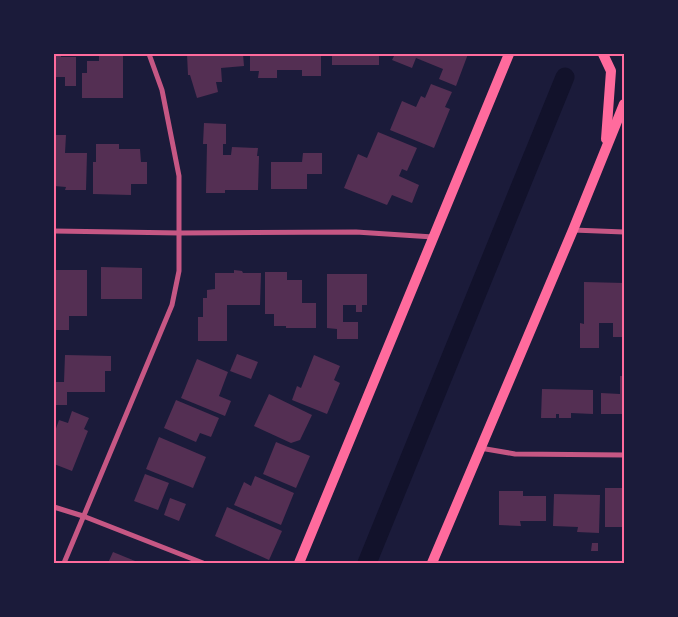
<svg xmlns="http://www.w3.org/2000/svg" width="678" height="617" font-family="'Sofia Sans Condensed',sans-serif">
	<style>
		.lines { fill: none; stroke-linecap: round; stroke-linejoin: round }
		.canal { stroke: #12122b; stroke-width: 19 }
		.building { fill: #542f53 }
		.minor { stroke: #c65784; stroke-width: 5 }
		.secondary { stroke: #ff6b9d; stroke-width: 10 }
		.neatline { fill: none; stroke: #ff6b9d; stroke-width: 2 }
	</style>
	<rect width="100%" height="100%" fill="#1b1b3a"/>
	<g class="lines">
		<path class="canal" d="M367,563l198,-486"/>
	</g>
	<g class="building">
		<path d="M54,54h7v3h15v29h-11v-9h-11z"/>
		<path d="M99,54h24v44h-41v-25h5v-12h12z"/>
		<path d="M187,54h56l1,12 -23,2 1,14h-6l2,10 -21,6 -7,-23h-2z"/>
		<path d="M250,54l71,1v21h-19v-6h-25v8h-19l1,-7h-9z"/>
		<path d="M332,54h50v2h-3v9h-47z"/>
		<path d="M395,54h73l-12,32 -17,-7 4,-10 -27,-11 -4,10 -20,-8z"/>
		<path d="M431,84l21,8 -7,15 5,2 -16,39 -44,-18 12,-29 14,6 5,-11 4,2z"/>
		<path d="M204,123l22,1v20h-3v11h8l1,-8 26,1 -1,8h2l-1,34h-33v3h-19l1,-49h-4z"/>
		<path d="M378,132l39,16 -10,23 -5,-2 -3,7 20,9 -7,18 -20,-8 -5,10 -43,-17 14,-34 9,4z"/>
		<path d="M54,135h12l-1,18h22l-1,37h-21l1,-3 -12,-1z"/>
		<path d="M96,144h23v5h21l1,13h6v22h-16v11l-38,-1v-32h3z"/>
		<path d="M303,153h19v21h-15v15h-36v-27h31z"/>
		<path d="M101,267l41,1v31h-41z"/>
		<path d="M54,270h33v46h-18v14h-15z"/>
		<path d="M234,270l8,1 1,2h18l-1,32h-33v36h-29v-24h5v-19h4v-8l8,-1v-16h19z"/>
		<path d="M265,272h22v8h15v23h14v25h-30v-2h-12v-12h-9z"/>
		<path d="M327,274h40v31h-5v7h-6v-7h-13v17h15v17h-21v-10l-10,-1z"/>
		<path d="M584,282l40,1v54h-11v-14h-14v25h-19v-25l4,1z"/>
		<path d="M237,354l21,8 -7,17 -21,-8z"/>
		<path d="M65,355l46,1v15h-6v21h-38v13h-13v-23h10z"/>
		<path d="M314,355l26,11 -6,14 6,3 -13,31 -35,-14 5,-14 4,2z"/>
		<path d="M197,359l31,13 -9,24 12,5 -6,15 -44,-18z"/>
		<path d="M620,376h4v38h-23v-21l19,1z"/>
		<path d="M542,389l51,1v24l-22,-1v5h-12v-4h-3v4h-15z"/>
		<path d="M269,394l43,21 -12,25 -9,3 -37,-17z"/>
		<path d="M176,400l43,18 -8,19 -11,-4 -4,9 -32,-14z"/>
		<path d="M72,411l17,7 -5,11 4,2 -16,40 -18,-7v-30l5,-14 9,3z"/>
		<path d="M159,437l47,20 -13,31 -47,-19z"/>
		<path d="M276,442l34,14 -14,32 -33,-14z"/>
		<path d="M145,474l24,9 -11,27 -24,-9z"/>
		<path d="M255,476l39,17 -13,32 -47,-20 10,-23 7,4z"/>
		<rect x="605" y="488" width="19" height="39"/>
		<path d="M499,491h24v5h23v25h-26l1,5 -22,-1z"/>
		<path d="M554,494l46,1 -1,38 -22,-1 1,-5 -25,-1z"/>
		<path d="M170,498l16,6 -7,17 -15,-6z"/>
		<path d="M227,507l55,24 -13,29 -54,-24z"/>
		<path d="M592,543h6v8h-7z"/>
		<path d="M113,552l27,11h-32z"/>
	</g>
	<g class="lines">
		<g class="minor">
			<path d="M573,230l51,2"/>
			<path d="M54,231l126,2 176,-1 77,5"/>
			<path d="M480,448l35,6 109,1"/>
			<path d="M54,507l29,9 120,47"/>
			<path d="M64,563l108,-258 7,-34v-95l-17,-86 -13,-36"/>
		</g>
		<g class="secondary">
			<path d="M603,54l8,17 -5,68"/>
			<path d="M299,563l210,-509"/>
			<path d="M432,563l141,-333 51,-126"/>
		</g>
	</g>
	<rect width="678" height="617" fill="none" stroke="#1b1b3a" stroke-width="110"/>
	<rect x="55" y="55" width="568" height="507" class="neatline"/>
</svg>
